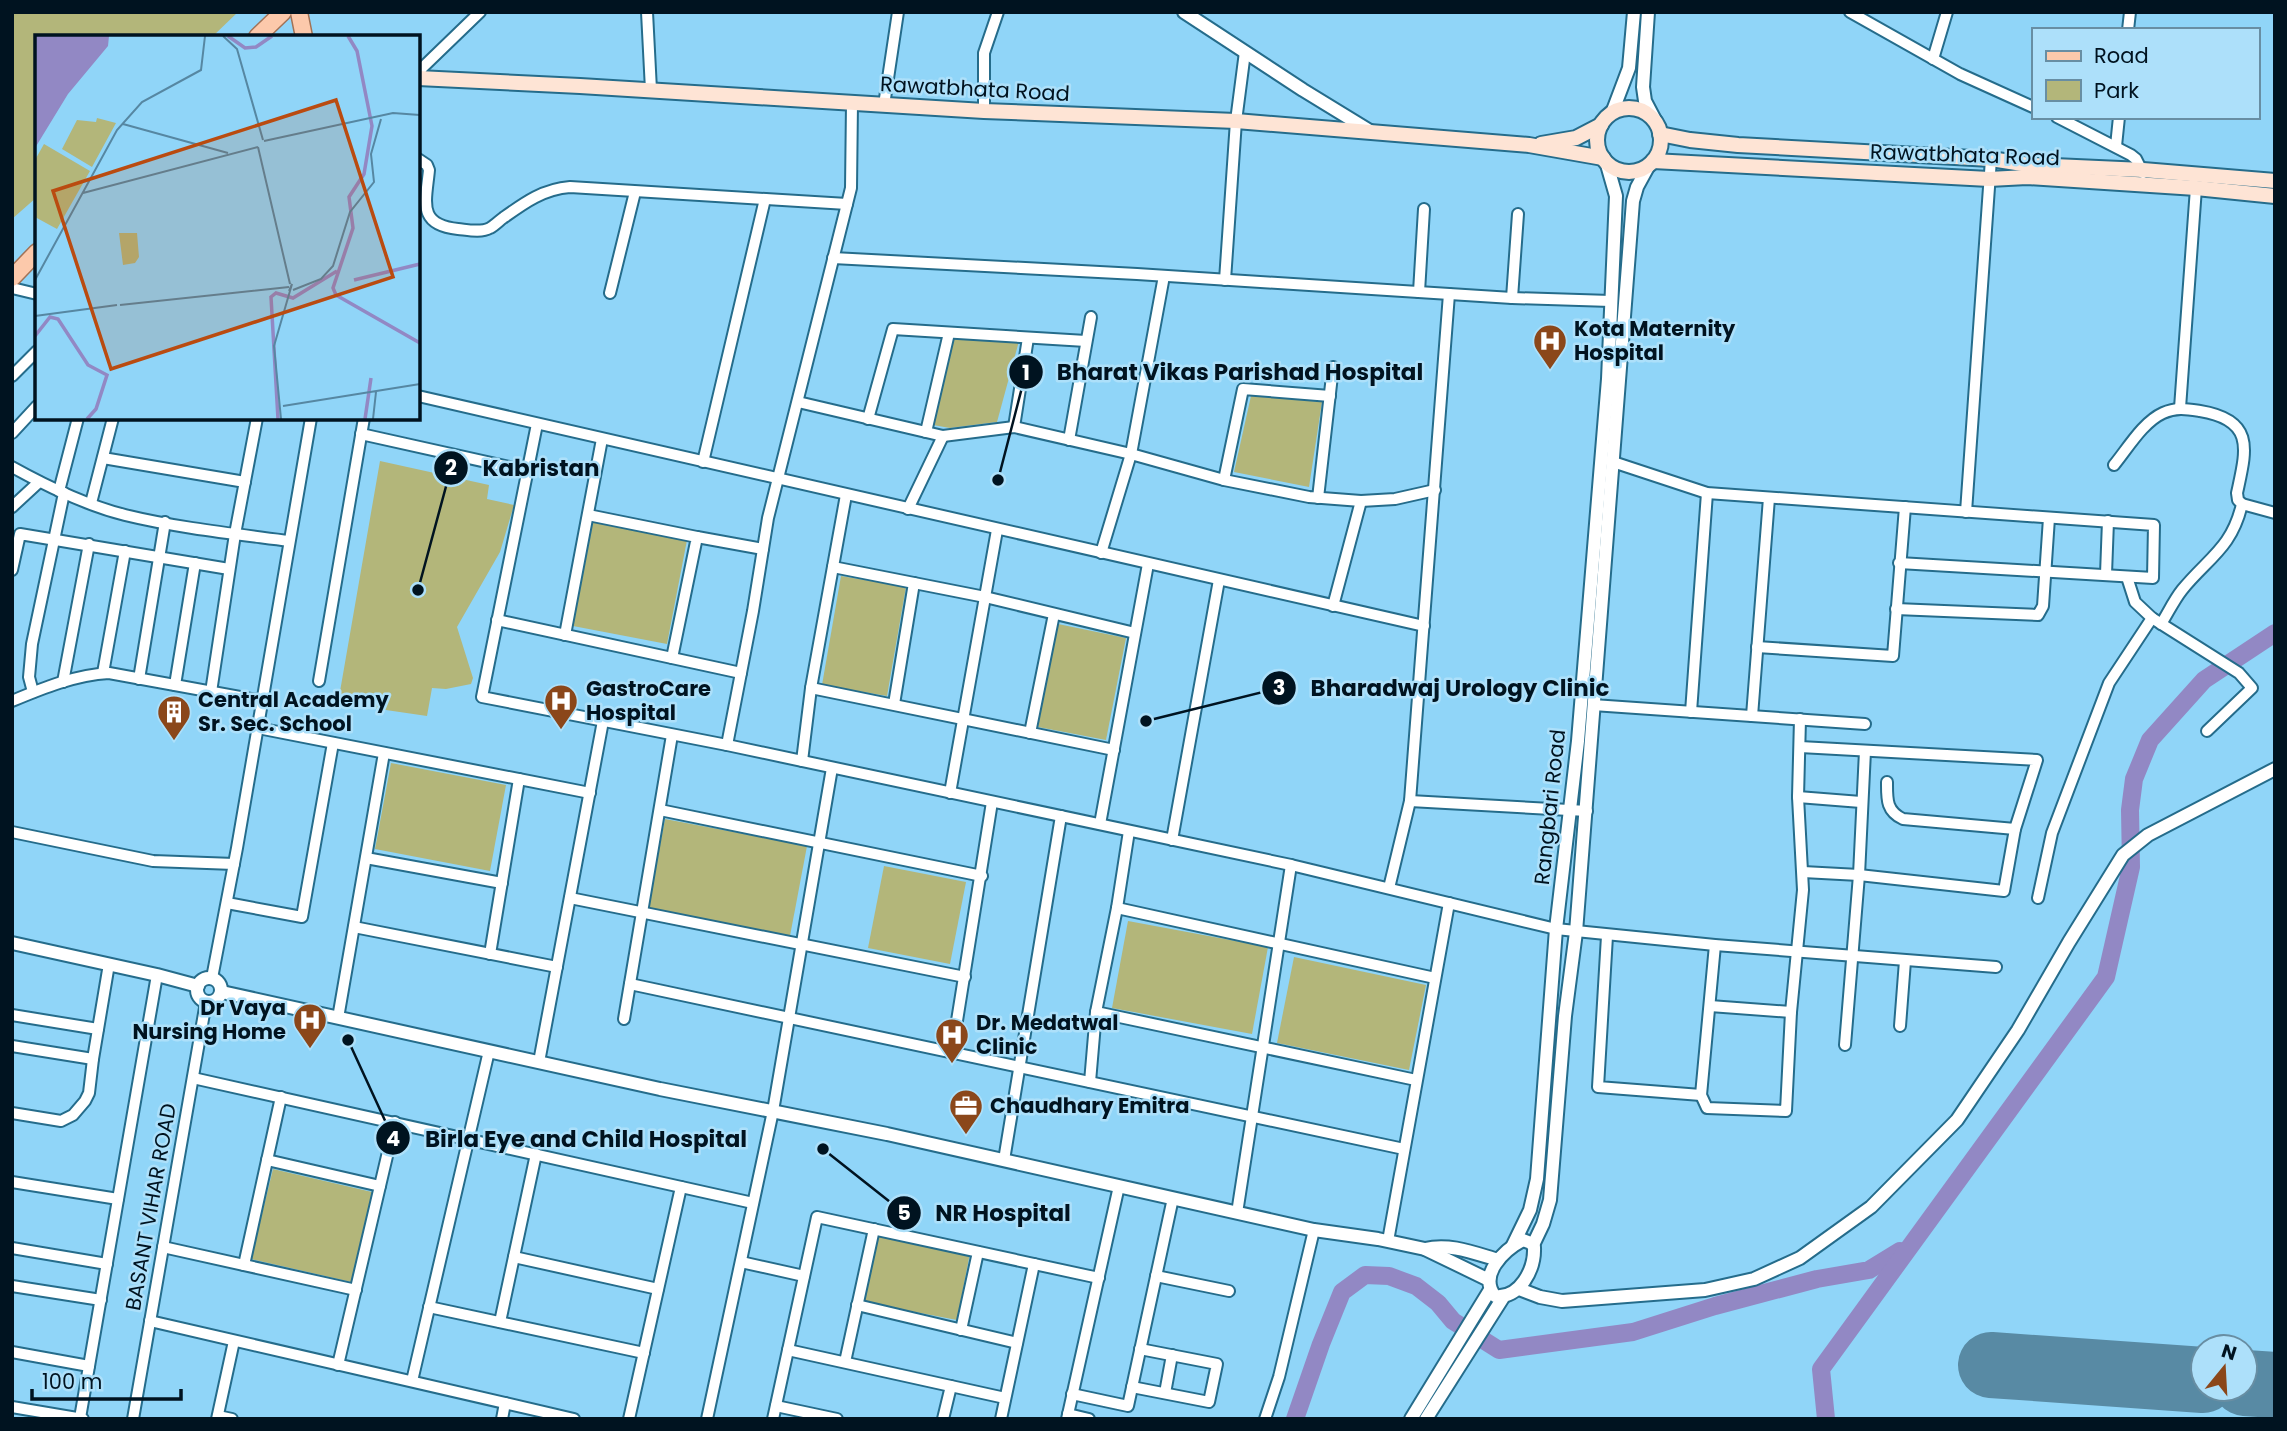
<svg xmlns="http://www.w3.org/2000/svg" width="2287" height="1431" font-family="Poppins,sans-serif">
	<style>
		.green { fill: #b3b67a }
		.lines { fill: none; stroke-linecap: round; stroke-linejoin: round }
		.river { stroke: #9288c4; stroke-width: 18 }
		.runway { stroke: #588aa4; stroke-width: 66 }
		.minor-casing { stroke: #256c8b; stroke-width: 14 }
		.tertiary-casing { stroke: #256c8b; stroke-width: 16 }
		.secondary-casing { stroke: #256c8b; stroke-width: 18 }
		.primary-casing { stroke: #a27256; stroke-width: 19 }
		.minor { stroke: #fff; stroke-width: 10 }
		.tertiary { stroke: #fff; stroke-width: 12 }
		.secondary { stroke: #fee4d5; stroke-width: 14 }
		.primary { stroke: #fcc9ab; stroke-width: 16 }
		.labels { text-anchor: middle; stroke-width: 5; stroke-linejoin: round; paint-order: stroke }
		.street-label { font-size: 21px; fill: #001320; stroke: #ade0fa }
		.poi-label { font-size: 21px; font-weight: bold; fill: #001320; stroke: #ade0fa; text-anchor: start }
		.inset-river { fill: none; stroke: #9288c4; stroke-width: 3.5 }
		.inset-road { fill: none; stroke: #5687a2; stroke-width: 2 }
		.view { fill: #ba4b10; fill-opacity: 0.15; stroke: #ba4b10; stroke-width: 3.5 }
		.inset-edge { fill: none; stroke: #001320; stroke-width: 3.5 }
		.leader { fill: none; stroke: #001320; stroke-width: 2.5 }
		.callout-dot { fill: #001320; stroke: #ade0fa; stroke-width: 2.5 }
		.mark-label { font-size: 21px; text-anchor: middle; font-weight: bold; fill: #fff }
		.callout-label { font-size: 23px; text-anchor: middle; font-weight: bold; fill: #001320; stroke: #ade0fa; stroke-width: 5; stroke-linejoin: round; paint-order: stroke }
	</style>
	<rect width="100%" height="100%" fill="#90d5f8"/>
	<g class="green">
		<path d="M12,12h226l-26,25h-175v160l-25,22z"/>
		<path d="M954,339l65,2 -22,81 -47,6 -17,-3z"/>
		<path d="M1251,396l71,6 -13,85 -75,-15z"/>
		<path d="M380,461l109,24 -2,14 27,6 -14,47 -43,75 16,51 -2,6 -25,5 -14,-1 -5,28 -89,-13z"/>
		<path d="M593,522l94,18 -20,104 -94,-18z"/>
		<path d="M841,576l65,11 -19,109 -65,-11z"/>
		<path d="M1058,624l68,14 -20,102 -68,-13z"/>
		<path d="M391,763l115,22 -16,86 -115,-22z"/>
		<path d="M665,819l142,27 -17,90 -142,-28z"/>
		<path d="M884,866l82,16 -16,82 -82,-16z"/>
		<path d="M1128,921l140,26 -16,87 -140,-26z"/>
		<path d="M1294,957l132,28 -17,85 -132,-27z"/>
		<path d="M273,1169l99,23 -21,90 -100,-23z"/>
		<path d="M876,1235l94,18 -13,67 -94,-18z"/>
	</g>
	<g class="lines">
		<g class="river">
			<path d="M1295,1419l26,-75 21,-52 23,-17 24,1 27,10 22,17 15,18 46,29 134,-18 82,-26 102,-27 52,-9 31,-19"/>
			<path d="M1826,1419l-5,-50 285,-392 25,-110 -1,-57 4,-31 16,-39 54,-60 71,-47"/>
		</g>
		<g class="runway">
			<path d="M1991,1365l212,15"/>
			<path d="M2245,1383l30,2"/>
		</g>
		<g class="minor-casing">
			<g id="minor">
				<path d="M647,12l4,78"/>
				<path d="M1850,12l110,62 73,33"/>
				<path d="M2128,30l2,-18"/>
				<path d="M1933,59l14,-47"/>
				<path d="M420,78l1,-9 59,-57"/>
				<path d="M884,105l14,-93"/>
				<path d="M984,111v-58l14,-41"/>
				<path d="M2057,117l74,38 5,4 7,14"/>
				<path d="M2116,146l3,-29"/>
				<path d="M418,159l9,6 2,5c-3,32 -12,55 29,59 10,1 23,4 32,-1 4,-2 9,-7 13,-10 21,-15 40,-29 67,-31l277,17"/>
				<path d="M833,258l304,16 375,24 99,3"/>
				<path d="M1225,280l11,-159 9,-69"/>
				<path d="M12,288l25,6"/>
				<path d="M1419,292l5,-83"/>
				<path d="M610,293l25,-101"/>
				<path d="M1512,298l6,-84"/>
				<path d="M12,376l25,-25"/>
				<path d="M418,396l1006,230"/>
				<path d="M798,402l145,34 71,-9 117,27 93,26 85,17 52,4 34,-2 40,-9"/>
				<path d="M2180,408l16,-220"/>
				<path d="M868,419l25,-90 193,12"/>
				<path d="M537,424l-55,273 245,48 564,120 265,64 159,16 281,22"/>
				<path d="M1014,427l14,-89"/>
				<path d="M926,432l23,-99"/>
				<path d="M12,433l25,-27"/>
				<path d="M361,434l166,37"/>
				<path d="M1069,440l22,-123"/>
				<path d="M103,458l142,24"/>
				<path d="M703,462l62,-263"/>
				<path d="M1613,462l94,31 447,32 -1,53 -254,-15"/>
				<path d="M2114,465c14,-17 29,-43 49,-52 13,-6 24,-4 37,-2 56,9 46,40 37,82l1,7 4,4c-10,44 -34,54 -60,86 -8,10 -14,23 -21,34"/>
				<path d="M12,467c36,20 74,38 113,48 53,13 111,19 164,26"/>
				<path d="M1224,480l19,-91 87,7"/>
				<path d="M59,491l19,-73"/>
				<path d="M1318,498l15,-131"/>
				<path d="M91,503l22,-85"/>
				<path d="M2242,504l33,9"/>
				<path d="M12,507l27,-25"/>
				<path d="M908,509l35,-73"/>
				<path d="M1966,512l25,-353"/>
				<path d="M588,515l109,22 -25,121"/>
				<path d="M697,537l66,12"/>
				<path d="M1101,553l30,-99 33,-178"/>
				<path d="M833,567l152,30 150,36"/>
				<path d="M12,570l8,-36 209,35"/>
				<path d="M2106,574l2,-53"/>
				<path d="M2127,577l8,25 17,16 87,55 13,15 -45,43"/>
				<path d="M1333,606l28,-105"/>
				<path d="M1896,609l142,6 5,-9 6,-88"/>
				<path d="M497,620l244,53"/>
				<path d="M565,635l37,-196"/>
				<path d="M1757,647l136,9 12,-149"/>
				<path d="M103,673l22,-122"/>
				<path d="M139,679l26,-157"/>
				<path d="M319,681l45,-263"/>
				<path d="M63,682l26,-138"/>
				<path d="M175,685l20,-122"/>
				<path d="M811,688l303,62"/>
				<path d="M33,692l-4,-15 3,-33 32,-151"/>
				<path d="M211,692l24,-158 22,-116"/>
				<path d="M12,701c31,-13 63,-26 97,-28l153,28"/>
				<path d="M894,704l20,-121"/>
				<path d="M1593,705l272,19"/>
				<path d="M1691,712l16,-219"/>
				<path d="M1752,716l17,-218"/>
				<path d="M258,728l332,65"/>
				<path d="M1030,733l24,-119"/>
				<path d="M727,745l26,-134 15,-93 83,-330 1,-85"/>
				<path d="M1800,747l237,13 -22,69 -11,62 -145,-16 -56,-3"/>
				<path d="M802,761l9,-73 35,-193"/>
				<path d="M1887,782c0,17 -1,29 16,37l112,10"/>
				<path d="M950,793l47,-263"/>
				<path d="M1798,797l63,5"/>
				<path d="M1410,801l177,10"/>
				<path d="M660,810l322,66"/>
				<path d="M1100,824l48,-260"/>
				<path d="M12,832l141,29 81,3"/>
				<path d="M1172,840l47,-260"/>
				<path d="M366,858l136,25"/>
				<path d="M1389,888l21,-87 39,-507"/>
				<path d="M570,898l395,79"/>
				<path d="M2038,898l14,-65 57,-150 43,-65"/>
				<path d="M227,903l75,14 31,-174"/>
				<path d="M1117,908l318,70"/>
				<path d="M354,927l203,40"/>
				<path d="M1607,936l-9,151 103,8"/>
				<path d="M1715,945l-14,150 6,13 79,3 5,-99 12,-122 -5,-93 2,-78"/>
				<path d="M490,954l29,-175"/>
				<path d="M212,978l25,-130 74,-430"/>
				<path d="M630,984l774,165"/>
				<path d="M1710,1006l81,6"/>
				<path d="M1096,1012l320,68"/>
				<path d="M12,1015l86,14"/>
				<path d="M338,1018l46,-265"/>
				<path d="M624,1019l48,-284"/>
				<path d="M1900,1026l5,-65"/>
				<path d="M1845,1045l14,-170 6,-124"/>
				<path d="M12,1046l81,13"/>
				<path d="M952,1052l40,-250"/>
				<path d="M539,1062l64,-341"/>
				<path d="M193,1078l560,125"/>
				<path d="M1090,1082l6,-70 21,-104 12,-77"/>
				<path d="M12,1113l49,8 12,-6 12,-14 4,-8 4,-34 16,-95"/>
				<path d="M267,1160l113,26"/>
				<path d="M1004,1160l57,-344"/>
				<path d="M12,1182l106,17"/>
				<path d="M1237,1213l54,-348"/>
				<path d="M1388,1241l61,-338"/>
				<path d="M163,1247l193,43"/>
				<path d="M12,1248l95,16"/>
				<path d="M514,1257l144,32"/>
				<path d="M741,1262l63,14"/>
				<path d="M244,1265l37,-168"/>
				<path d="M1156,1276l73,15"/>
				<path d="M12,1286l89,14"/>
				<path d="M857,1305l160,38"/>
				<path d="M429,1307l215,46"/>
				<path d="M150,1321l424,98"/>
				<path d="M500,1322l36,-168"/>
				<path d="M961,1330l17,-78"/>
				<path d="M788,1350l217,48"/>
				<path d="M12,1352l77,14"/>
				<path d="M845,1362l29,-133"/>
				<path d="M338,1365l57,-243"/>
				<path d="M412,1381l77,-330"/>
				<path d="M1132,1387l77,15 8,-38 -77,-15"/>
				<path d="M1165,1393l7,-38"/>
				<path d="M1072,1394l56,12 45,-208"/>
				<path d="M776,1406l61,13"/>
				<path d="M12,1407l71,12"/>
				<path d="M1068,1414l21,5"/>
				<path d="M218,1416l14,3"/>
				<path d="M80,1418l77,-443"/>
				<path d="M133,1419l73,-417"/>
				<path d="M217,1419l17,-78"/>
				<path d="M502,1419l3,-16"/>
				<path d="M629,1419l52,-232"/>
				<path d="M707,1419l66,-308 59,-343"/>
				<path d="M773,1419l44,-202 282,61"/>
				<path d="M943,1419l8,-33"/>
				<path d="M1001,1419l33,-155"/>
				<path d="M1067,1419l52,-233"/>
				<path d="M1265,1419l14,-42 35,-147"/>
			</g>
		</g>
		<g class="tertiary-casing">
			<g id="tertiary">
				<path d="M1184,12l119,78 67,41"/>
				<path d="M1648,12l-5,75 2,14 11,21"/>
				<path d="M1612,113l17,-45 5,-56"/>
				<path d="M12,943l145,32 41,11"/>
				<circle cx="209" cy="990" r="12"/>
				<path d="M222,992l438,97 227,45 427,96 64,9 47,10 64,31"/>
				<path d="M1523,1240l8,3 3,4c1,22 -14,52 -39,49 -17,-21 9,-46 28,-56z"/>
				<path d="M1513,1245l17,-35 7,-31 19,-250 22,-188 30,-362 8,-183 -10,-35"/>
				<path d="M1533,1245l10,-21 7,-24 15,-184 11,-84 57,-731 4,-14 12,-22"/>
				<path d="M1425,1249c25,-6 49,4 73,11"/>
				<path d="M1519,1289l21,8 22,4 143,-11 49,-11 46,-21 71,-51 86,-87 61,-90 51,-88 54,-87 25,-20 127,-66"/>
				<path d="M1411,1419l79,-129"/>
				<path d="M1426,1419l78,-123"/>
			</g>
		</g>
		<g class="secondary-casing">
			<g id="secondary">
				<path d="M418,78l162,8 404,25 252,10 293,24 74,13"/>
				<circle cx="1629" cy="140" r="32"/>
				<path d="M1660,134l30,6 48,5 253,14 38,6 114,5 132,11"/>
				<path d="M1541,144l35,-6 25,-13"/>
				<path d="M1653,161l336,18 38,-2 169,11 79,8"/>
			</g>
		</g>
		<g class="primary-casing">
			<g id="primary">
				<path d="M299,12l5,25"/>
				<path d="M257,37l26,-25"/>
				<path d="M12,278l25,-26"/>
			</g>
		</g>
		<use href="#minor" class="minor"/>
		<use href="#tertiary" class="tertiary"/>
		<use href="#secondary" class="secondary"/>
		<use href="#primary" class="primary"/>
	</g>
	<defs>
		<g id="hospital-pin" transform="scale(1.75)"><path d="M0 17L-7.5 6A9.5 9.5 0 1 1 7.5 6Z" fill="#8b471a" stroke="#ade0fa"/><path d="M-5-5h3v3.5h4V-5h3V5h-3V1.5h-4V5h-3Z" fill="#fff"/></g>
		<g id="building-pin" transform="scale(1.75)"><path d="M0 17L-7.5 6A9.5 9.5 0 1 1 7.5 6Z" fill="#8b471a" stroke="#ade0fa"/><path d="M-4-6H4V6H1V3H-1V6H-4ZM-2.5-4.3h1.7v1.8h-1.7ZM.8-4.3h1.7v1.8H.8ZM-2.5-1h1.7V.8h-1.7ZM.8-1h1.7V.8H.8Z" fill="#fff"/></g>
		<g id="office-pin" transform="scale(1.75)"><path d="M0 17L-7.5 6A9.5 9.5 0 1 1 7.5 6Z" fill="#8b471a" stroke="#ade0fa"/><path d="M-6-3h4V-5.5h4V-3h4V5H-6ZM-1-4.5V-3h2v-1.5ZM-6 0V1H6V0Z" fill="#fff"/></g>
	</defs>
	<g fill-rule="evenodd">
		<use href="#hospital-pin" x="1550" y="341"/>
		<use href="#hospital-pin" x="561" y="701"/>
		<use href="#building-pin" x="174" y="712"/>
		<use href="#hospital-pin" x="310" y="1020"/>
		<use href="#hospital-pin" x="952" y="1035"/>
		<use href="#office-pin" x="966" y="1106"/>
	</g>
	<g class="labels">
		<g class="street-label">
			<text transform="translate(975 89) rotate(3)" y="7">Rawatbhata Road</text>
			<text transform="translate(1965 155) rotate(2)" y="7">Rawatbhata Road</text>
			<text transform="translate(1550 807) rotate(-84)" y="7">Rangbari Road</text>
			<text transform="translate(151 1207) rotate(-80)" y="7">BASANT VIHAR ROAD</text>
		</g>
		<g class="poi-label">
			<text x="1574" y="336">Kota Maternity<tspan x="1574" dy="24">Hospital</tspan></text>
			<text x="586" y="696">GastroCare<tspan x="586" dy="24">Hospital</tspan></text>
			<text x="198" y="707">Central Academy<tspan x="198" dy="24">Sr. Sec. School</tspan></text>
			<text x="286" y="1015" text-anchor="end">Dr Vaya<tspan x="286" dy="24">Nursing Home</tspan></text>
			<text x="976" y="1030">Dr. Medatwal<tspan x="976" dy="24">Clinic</tspan></text>
			<text x="990" y="1113">Chaudhary Emitra</text>
		</g>
	</g>
	<g transform="translate(35 35)">
		<rect width="385" height="385" fill="#90d5f8"/>
		<path d="M62,83l19,5 -24,44 -30,-18 15,-29 19,2zM9,109l46,27 -33,58 -22,-12v-57zM84,198h18l2,24 -4,6 -12,2z" fill="#b3b67a"/>
		<path d="M0,1h74l-1,10 -40,48 -33,54z" fill="#9288c4"/>
		<path class="inset-river" d="M193,1l17,12 11,-1 16,-11M313,1l9,15 15,75 -8,48 -15,23 4,31 -20,60 3,7 84,48M319,245l66,-16M0,301l15,-19 8,2 30,46 19,10 -11,34 -9,10M243,384l-7,-122 5,-4 17,5 44,-27M330,384l6,-41"/>
		<path class="inset-road" d="M188,1l14,13 26,91M88,89l105,29M229,106l129,-28 27,2M223,112l32,137M48,158l175,-46M0,245l82,-150 25,-28 59,-32 4,-34M258,255l28,-11 12,-13 17,-54 24,-30 -3,-28 10,-35M85,270l169,-18M0,281l82,-11M248,371l137,-22M246,384l-7,-73 18,-62 -3,7M338,384l3,-27"/>
		<path class="view" d="M301,65l57,177 -282,92 -58,-178z"/>
		<rect width="385" height="385" class="inset-edge"/>
	</g>
	<path class="leader" d="M998 480L1026 372M418 590L451 468M1146 721L1279 688M348 1040L393 1138M823 1149L904 1213"/>
	<g class="callout-dot">
		<circle cx="998" cy="480" r="7"/>
		<circle cx="418" cy="590" r="7"/>
		<circle cx="1146" cy="721" r="7"/>
		<circle cx="348" cy="1040" r="7"/>
		<circle cx="823" cy="1149" r="7"/>
		<circle cx="1026" cy="372" r="18"/>
		<circle cx="451" cy="468" r="18"/>
		<circle cx="1279" cy="688" r="18"/>
		<circle cx="393" cy="1138" r="18"/>
		<circle cx="904" cy="1213" r="18"/>
	</g>
	<g class="mark-label">
		<text x="1026" y="380">1</text>
		<text x="451" y="475">2</text>
		<text x="1279" y="695">3</text>
		<text x="393" y="1146">4</text>
		<text x="904" y="1220">5</text>
	</g>
	<g class="callout-label">
		<text x="1240" y="380">Bharat Vikas Parishad Hospital</text>
		<text x="541" y="476">Kabristan</text>
		<text x="1460" y="696">Bharadwaj Urology Clinic</text>
		<text x="586" y="1147">Birla Eye and Child Hospital</text>
		<text x="1003" y="1221">NR Hospital</text>
	</g>
	<rect width="2287" height="1431" fill="none" stroke="#001320" stroke-width="28"/>
	<rect x="2032" y="28" width="228" height="91" fill="#ade0fa" stroke="#688ea3" stroke-width="2"/>
	<rect x="2046" y="51" width="35" height="10" fill="#fcc9ab" stroke="#688ea3" stroke-width="2"/>
	<text x="2094" y="63" font-size="21" fill="#001320">Road</text>
	<rect x="2046" y="80" width="35" height="21" fill="#b3b67a" stroke="#688ea3" stroke-width="2"/>
	<text x="2094" y="98" font-size="21" fill="#001320">Park</text>
	<g transform="translate(2224 1368) rotate(18)"><circle r="33" fill="#ade0fa" stroke="#688ea3" stroke-width="2"/>
	<path d="M0-5L12 26L0 18L-12 26Z" fill="#8b471a"/>
	<text y="-10" font-size="19" font-weight="bold" text-anchor="middle" fill="#001320">N</text>
	</g>
	<path d="M32 1389v10h149v-10" fill="none" stroke="#001320" stroke-width="3.5"/>
	<text x="42" y="1389" font-size="21" fill="#001320" stroke="#ade0fa" stroke-width="5" paint-order="stroke">100 m</text>
</svg>
